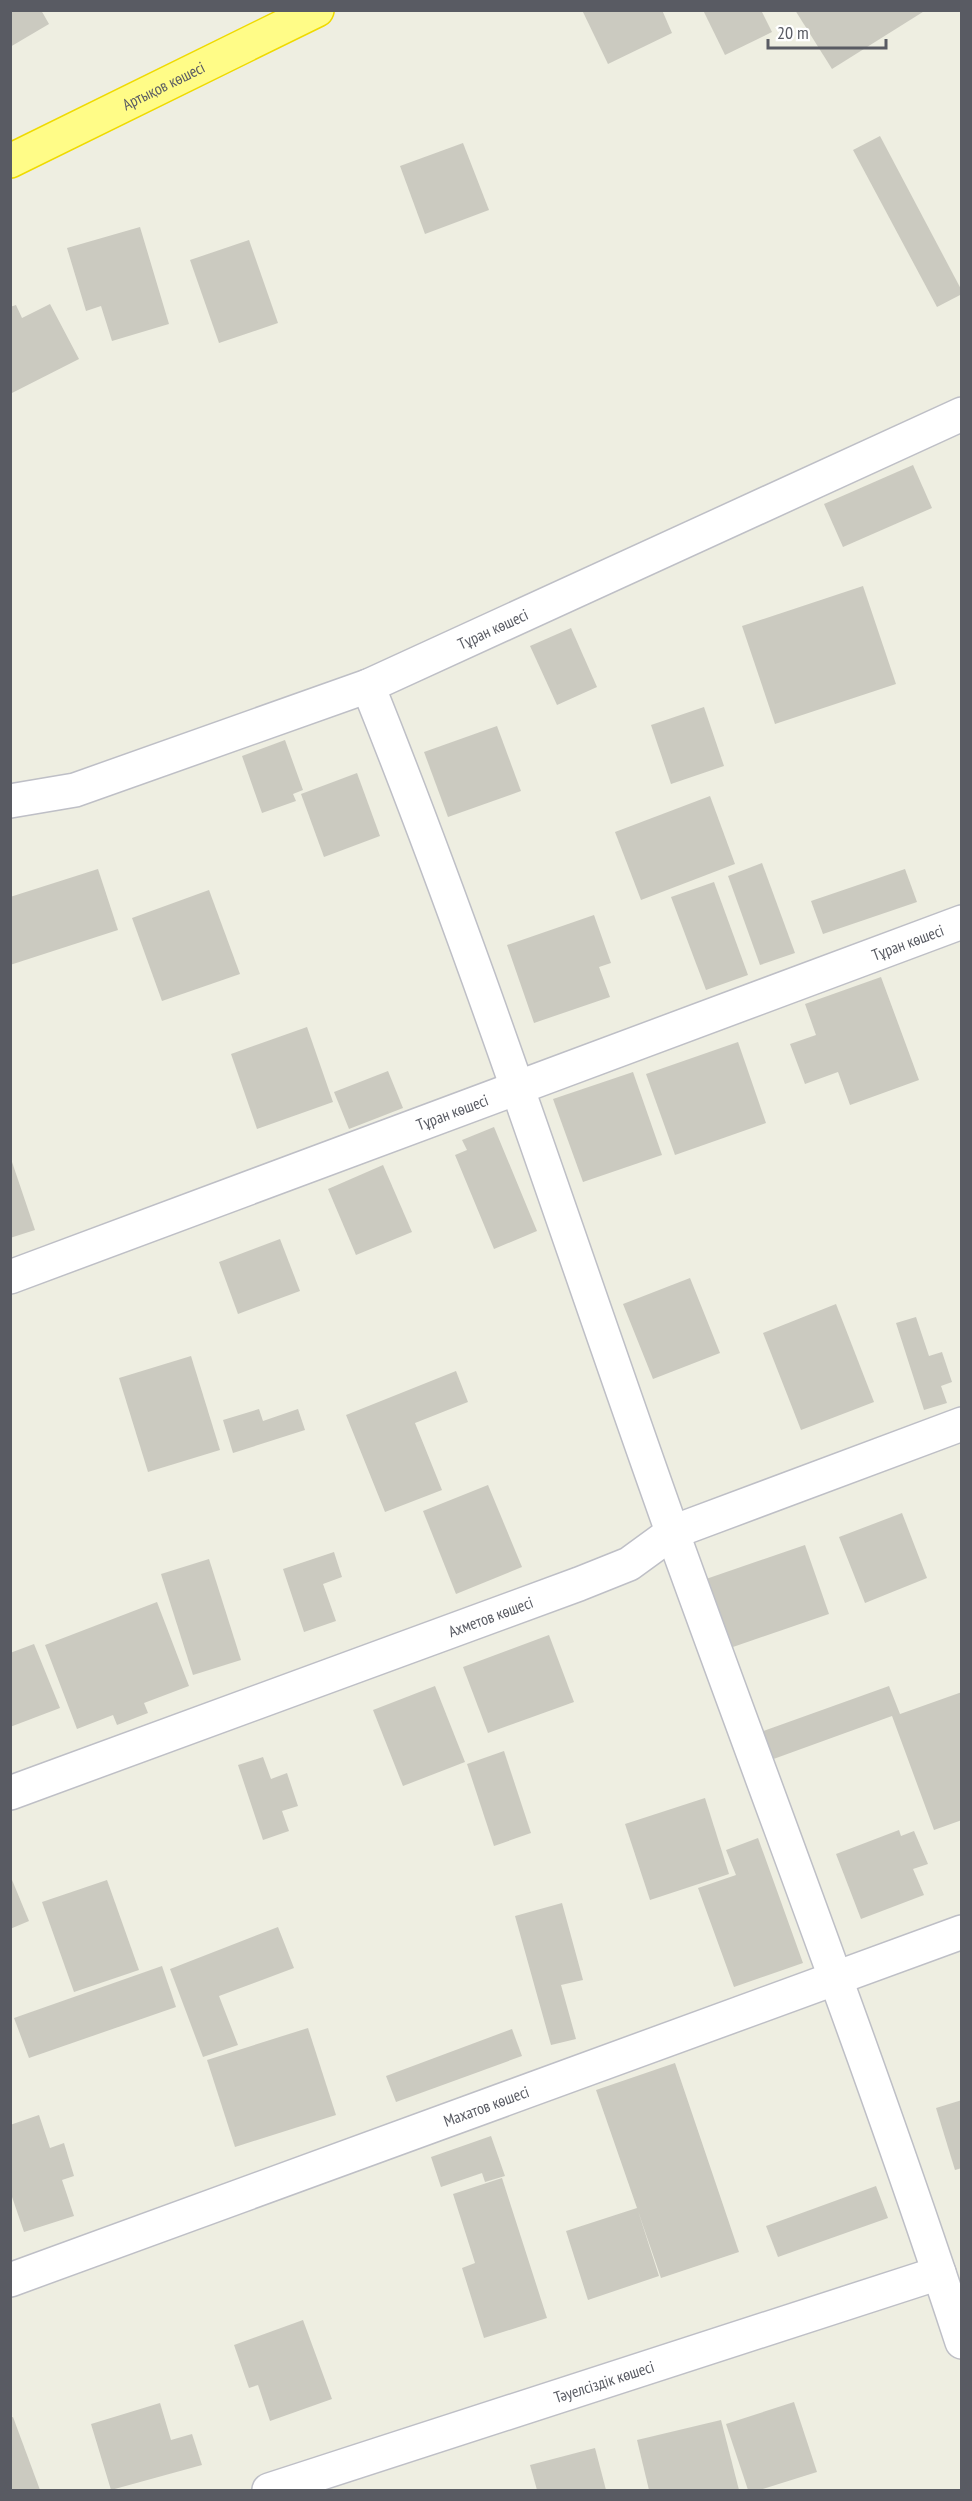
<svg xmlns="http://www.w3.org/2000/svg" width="972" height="2501" font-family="'PT Sans Narrow',sans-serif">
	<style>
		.building { fill: #cbcac0 }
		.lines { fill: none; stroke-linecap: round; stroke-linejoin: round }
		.street-casing { stroke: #bebfc6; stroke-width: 36 }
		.highway-casing { stroke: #efda00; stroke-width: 36 }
		.street { stroke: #fff; stroke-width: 33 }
		.highway { stroke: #fffc87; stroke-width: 33 }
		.labels { text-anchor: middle; stroke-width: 5; stroke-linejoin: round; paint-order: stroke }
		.street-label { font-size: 16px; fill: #595b63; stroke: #fff }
	</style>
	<rect width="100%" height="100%" fill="#eeeee1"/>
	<g class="building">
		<path d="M10,10h31l8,14 -39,23z"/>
		<path d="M582,10h80l10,23 -64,31z"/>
		<path d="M703,10h58l11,22 -47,23z"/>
		<path d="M795,10h131l-94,59z"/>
		<path d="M880,136l82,155v3l-25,13 -84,-157z"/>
		<path d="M463,143l26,67 -64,24 -25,-68z"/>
		<path d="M140,227l29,97 -57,17 -11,-35 -15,5 -19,-63z"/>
		<path d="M249,240l29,83 -59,20 -29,-83z"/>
		<path d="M50,304l29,55 -69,35v-87l6,-2 6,13z"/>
		<path d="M913,465l19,43 -89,39 -19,-43z"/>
		<path d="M863,586l33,98 -121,40 -33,-98z"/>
		<path d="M571,628l26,59 -40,18 -27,-59z"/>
		<path d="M704,707l20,59 -53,18 -20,-59z"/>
		<path d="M497,726l24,65 -73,26 -24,-65z"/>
		<path d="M285,740l18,50 -10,4 3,7 -34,12 -20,-57z"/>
		<path d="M357,773l23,63 -56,21 -23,-63z"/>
		<path d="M710,796l25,68 -94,36 -26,-68z"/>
		<path d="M762,863l33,90 -35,12 -32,-89z"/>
		<path d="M98,869l20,61 -108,35v-68z"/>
		<path d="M905,869l12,33 -94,32 -12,-33z"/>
		<path d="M714,882l34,93 -42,15 -35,-93z"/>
		<path d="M209,890l31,84 -78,27 -30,-83z"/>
		<path d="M594,915l17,48 -12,4 11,30 -76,26 -27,-78z"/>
		<path d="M881,977l38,103 -69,25 -12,-33 -33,12 -15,-40 26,-9 -11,-31z"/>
		<path d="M307,1027l26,75 -76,27 -26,-75z"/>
		<path d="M738,1042l28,81 -91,32 -29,-81z"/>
		<path d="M388,1071l15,37 -54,21 -15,-37z"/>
		<path d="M633,1072l29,83 -79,27 -30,-83z"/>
		<path d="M494,1127l43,104 -43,18 -39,-94 12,-5 -5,-10z"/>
		<path d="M10,1156l25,74 -25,8z"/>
		<path d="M383,1165l29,67 -56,23 -28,-66z"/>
		<path d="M280,1239l20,52 -62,23 -19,-52z"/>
		<path d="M690,1278l30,75 -67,26 -30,-75z"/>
		<path d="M836,1304l38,98 -73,28 -38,-97z"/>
		<path d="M916,1317l13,39 13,-4 10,30 -11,4 6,17 -23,7 -28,-87z"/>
		<path d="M191,1356l29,94 -72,22 -29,-94z"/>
		<path d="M456,1371l12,31 -53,21 27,67 -57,22 -39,-97z"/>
		<path d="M259,1409l4,12 35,-12 7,21 -72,23 -10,-33z"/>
		<path d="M488,1485l34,82 -66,27 -33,-83z"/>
		<path d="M902,1513l25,65 -62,25 -26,-66z"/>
		<path d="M805,1545l24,69 -99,34 -24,-69z"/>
		<path d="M334,1552l8,25 -19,7 13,37 -32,11 -21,-63z"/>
		<path d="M209,1559l32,101 -48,15 -32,-101z"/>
		<path d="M157,1602l32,84 -45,17 4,10 -31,12 -4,-10 -36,14 -32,-84z"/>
		<path d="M549,1635l25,67 -86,31 -25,-66z"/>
		<path d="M34,1644l26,64 -50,19v-74z"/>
		<path d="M435,1686l30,76 -62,24 -30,-76z"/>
		<path d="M889,1686l11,28 62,-22v128l-28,10 -42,-114 -124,45 -10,-28z"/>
		<path d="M504,1751l27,82 -37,13 -27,-82z"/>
		<path d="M263,1757l8,22 16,-6 11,33 -16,5 7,20 -26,9 -25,-75z"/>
		<path d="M705,1798l24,76 -79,26 -25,-76z"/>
		<path d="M899,1830l2,6 13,-5 14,33 -15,5 11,26 -63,24 -25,-65z"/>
		<path d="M758,1838l45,125 -69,24 -36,-99 38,-13 -10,-25z"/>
		<path d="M10,1875l19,46 -19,8z"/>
		<path d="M107,1880l32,90 -65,22 -32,-90z"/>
		<path d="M562,1903l21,77 -22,5 15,54 -25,6 -36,-129z"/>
		<path d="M278,1927l16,41 -75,28 19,49 -35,12 -33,-88z"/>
		<path d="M162,1966l14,41 -147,51 -15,-40z"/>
		<path d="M308,2028l28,87 -101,32 -28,-87z"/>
		<path d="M512,2029l10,27 -126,46 -10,-26z"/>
		<path d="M675,2063l64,189 -78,26 -23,-67 21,65 -71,24 -22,-69 71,-23 -41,-118z"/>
		<path d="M962,2100v68l-7,2 -19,-62z"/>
		<path d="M39,2115l11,33 14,-5 10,33 -12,4 12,36 -50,16 -14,-41v-66z"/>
		<path d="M491,2136l14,40 -20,6 -3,-9 -41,14 -10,-30z"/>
		<path d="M502,2178l45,140 -63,20 -22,-70 13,-5 -22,-69z"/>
		<path d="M876,2186l12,32 -110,39 -12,-31z"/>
		<path d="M303,2320l29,79 -62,22 -12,-36 -9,3 -15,-43z"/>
		<path d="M794,2402l23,70 -57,18h-12l-22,-66z"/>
		<path d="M160,2403l11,37 21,-6 10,31 -91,25 -20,-66z"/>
		<path d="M13,2417l27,73h-30v-72z"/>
		<path d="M721,2420l18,70h-90l-12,-50z"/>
		<path d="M595,2448l11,42h-69l-7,-25z"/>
	</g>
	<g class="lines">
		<g class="street-casing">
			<g id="street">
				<path d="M368,686c112,279 204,565 305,848 97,269 200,536 289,808"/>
				<path id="s1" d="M10,801l65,-11 293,-104 594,-272"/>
				<path id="s2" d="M10,1277l952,-355"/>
				<path id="s3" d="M10,1793l569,-209 50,-20 44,-32 289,-108"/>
				<path id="s4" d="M10,2280l952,-348"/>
				<path id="s5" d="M269,2490l670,-217"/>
			</g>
		</g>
		<g class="highway-casing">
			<g id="highway">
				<path id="s6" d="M10,161l307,-151"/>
			</g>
		</g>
		<use href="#street" class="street"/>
		<use href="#highway" class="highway"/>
	</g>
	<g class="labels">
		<g class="street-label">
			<text dy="6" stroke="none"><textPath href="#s6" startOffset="171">Артықов көшесі</textPath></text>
			<text dy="6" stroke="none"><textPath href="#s1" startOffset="514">Тұран көшесі</textPath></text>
			<text dy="6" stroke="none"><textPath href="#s2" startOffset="958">Тұран көшесі</textPath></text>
			<text dy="6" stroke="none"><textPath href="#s2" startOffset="472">Тұран көшесі</textPath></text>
			<text dy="6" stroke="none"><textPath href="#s3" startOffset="512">Ахметов көшесі</textPath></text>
			<text dy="6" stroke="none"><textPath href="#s4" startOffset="507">Махатов көшесі</textPath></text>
			<text dy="6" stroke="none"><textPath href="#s5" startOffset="352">Тәуелсіздік көшесі</textPath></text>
		</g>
	</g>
	<rect width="972" height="2501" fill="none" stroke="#595b63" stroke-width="24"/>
	<path d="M768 39v9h118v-9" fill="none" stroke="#595b63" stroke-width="3"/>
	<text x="777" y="39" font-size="18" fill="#595b63" stroke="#ffffff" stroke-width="4.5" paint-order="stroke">20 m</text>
</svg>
